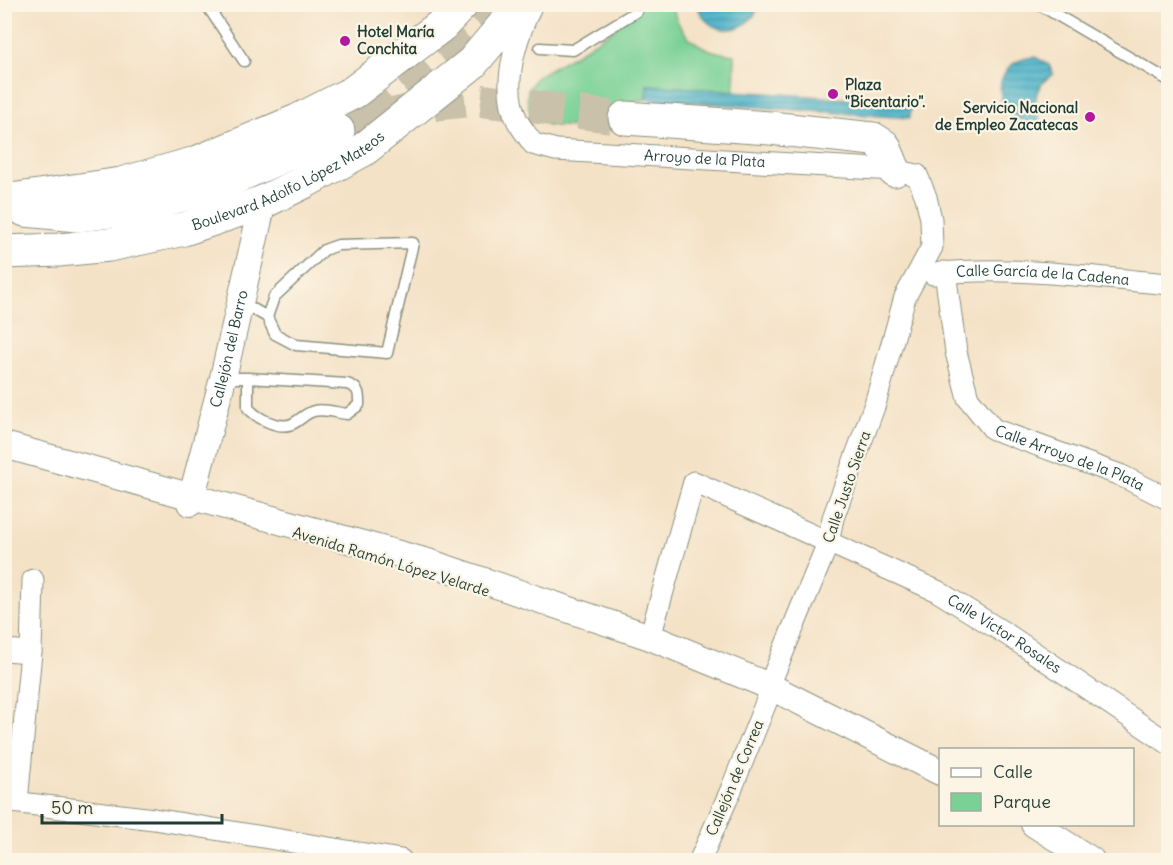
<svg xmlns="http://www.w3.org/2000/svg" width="1173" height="865" font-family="Delius,sans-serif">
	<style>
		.green { fill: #79d196; stroke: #4c8765; stroke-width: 1.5 }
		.water { fill: url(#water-rules); stroke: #35787f; stroke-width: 1.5 }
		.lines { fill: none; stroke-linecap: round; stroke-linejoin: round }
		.primary-tunnel { stroke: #c9c1aa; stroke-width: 33; stroke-dasharray: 33 16; stroke-linecap: butt }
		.service-casing { stroke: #8a907e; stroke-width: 13 }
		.minor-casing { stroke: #8a907e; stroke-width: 23 }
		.tertiary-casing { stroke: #8a907e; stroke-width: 28 }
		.primary-casing { stroke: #8a907e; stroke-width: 35 }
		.service { stroke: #fff; stroke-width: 10 }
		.minor { stroke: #fff; stroke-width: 21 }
		.tertiary { stroke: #fff; stroke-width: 26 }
		.primary { stroke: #fff; stroke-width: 33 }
		.poi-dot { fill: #b5179e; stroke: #fcf5e5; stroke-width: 2 }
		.labels { text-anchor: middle; stroke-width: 4.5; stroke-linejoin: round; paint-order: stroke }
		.poi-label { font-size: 15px; font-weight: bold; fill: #1f3d34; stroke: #fcf5e5; text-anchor: start }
		.street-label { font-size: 15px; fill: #1f3d34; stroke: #fcf5e5 }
	</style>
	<defs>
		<pattern id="water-rules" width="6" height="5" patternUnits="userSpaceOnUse" patternTransform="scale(1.5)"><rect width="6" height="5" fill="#4bb3ca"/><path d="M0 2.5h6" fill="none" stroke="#3e93a5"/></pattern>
	</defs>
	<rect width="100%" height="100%" fill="#fcf5e5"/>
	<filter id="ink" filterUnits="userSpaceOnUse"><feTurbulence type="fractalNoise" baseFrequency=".0167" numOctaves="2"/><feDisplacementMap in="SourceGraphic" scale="12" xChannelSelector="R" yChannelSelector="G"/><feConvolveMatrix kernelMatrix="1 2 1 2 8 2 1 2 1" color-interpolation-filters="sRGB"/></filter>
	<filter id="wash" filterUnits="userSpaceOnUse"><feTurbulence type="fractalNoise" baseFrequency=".008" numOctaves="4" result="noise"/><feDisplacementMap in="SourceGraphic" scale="24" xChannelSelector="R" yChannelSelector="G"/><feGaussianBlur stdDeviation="1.35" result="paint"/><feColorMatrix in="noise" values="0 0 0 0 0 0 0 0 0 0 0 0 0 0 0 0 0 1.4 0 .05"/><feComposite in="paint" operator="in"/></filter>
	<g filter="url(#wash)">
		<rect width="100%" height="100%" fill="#f4e2c7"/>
		<path class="green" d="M640,5h33c4,33 32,48 62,50l-1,36 -87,-6 -1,14 -18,3 12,30 -91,-7 -14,-7 -5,-6 -3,-14 1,-8 8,-13 42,-24 35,-23z"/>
		<g class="water">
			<path d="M697,5v-1l63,1c-13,31 -51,34 -63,0z"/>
			<path d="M1035,57l14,8 4,9c-18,12 -22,29 -12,49 -50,3 -56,-63 -6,-66z"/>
			<path d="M647,85l264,18 -1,15 -264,-19z"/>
		</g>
	</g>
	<g filter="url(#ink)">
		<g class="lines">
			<g class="primary-tunnel">
				<path d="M363,116l81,-64 45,-48"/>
				<path d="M338,131l52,-16 47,-11 40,-4 148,18"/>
			</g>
			<g class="service-casing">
				<g id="service">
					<path d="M206,4l38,57"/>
					<path d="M1038,4l130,76"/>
					<path d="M540,48l33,2 64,-39"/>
					<path d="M241,302l26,15 8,17 21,11 91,8 26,-110 -75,2 -14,5 -50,47 -7,20"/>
					<path d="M224,378h24l99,6c13,4 12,10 12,21l-12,9c-10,-1 -23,-6 -33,-3 -8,2 -13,8 -20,12 -14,8 -37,-5 -46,-15v-30"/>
				</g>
			</g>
			<g class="minor-casing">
				<g id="minor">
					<path id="s1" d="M531,6c-15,33 -31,79 -14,114 4,8 11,16 16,24l23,6 338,20 23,5 9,22 5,22 1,28 -27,50 -30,107 -42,114 -5,25 -59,143v9l-38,95 -31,70"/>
					<path id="s2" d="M945,272l11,80 12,46 25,31 127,46 48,24"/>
					<path id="s3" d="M933,274c78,-9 157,3 235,10"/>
					<path id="s4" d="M650,637l44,-155 243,109 71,44 160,108"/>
					<path d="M4,650l27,2"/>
					<path d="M4,801l150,18 247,41"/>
					<path d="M17,802l14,-150 2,-72"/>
				</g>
			</g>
			<g class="tertiary-casing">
				<g id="tertiary">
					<path d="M4,445l424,117 222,75 119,49 171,86"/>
					<path id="s5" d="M190,503l33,-125 40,-176"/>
					<path d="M1034,824l57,36"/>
				</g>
			</g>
			<g class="primary-casing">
				<g id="primary">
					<path d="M625,118l145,10 103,11 11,7 10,24"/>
					<path d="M4,201l117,-17 75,-21 101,-42 57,-29 88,-67 20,-21"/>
					<path d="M25,210l52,5 58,-7 83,-23 120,-54"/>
					<path id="s6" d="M4,252l55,-2 50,-5 75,-16 79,-27 43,-21 57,-31 109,-87 50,-59"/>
				</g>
			</g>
			<use href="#service" class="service"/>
			<use href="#minor" class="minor"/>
			<use href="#tertiary" class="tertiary"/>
			<use href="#primary" class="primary"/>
		</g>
	</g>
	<g class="poi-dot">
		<circle cx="345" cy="41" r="6"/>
		<circle cx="833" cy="94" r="6"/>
		<circle cx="1090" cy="117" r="6"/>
	</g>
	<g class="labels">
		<g class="poi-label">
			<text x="357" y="37">Hotel María<tspan x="357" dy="17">Conchita</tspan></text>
			<text x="845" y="90">Plaza<tspan x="845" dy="17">"Bicentario".</tspan></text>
			<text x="1078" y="113" text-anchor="end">Servicio Nacional<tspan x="1078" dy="17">de Empleo Zacatecas</tspan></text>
		</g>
		<g class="street-label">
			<text dy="5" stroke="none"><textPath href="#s1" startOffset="320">Arroyo de la Plata</textPath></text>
			<text dy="5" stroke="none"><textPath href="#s6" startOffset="297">Boulevard Adolfo López Mateos</textPath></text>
			<text dy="5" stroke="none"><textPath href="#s3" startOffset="110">Calle García de la Cadena</textPath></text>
			<text dy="5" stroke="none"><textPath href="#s5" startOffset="159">Callejón del Barro</textPath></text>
			<text dy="5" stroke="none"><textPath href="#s2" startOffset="250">Calle Arroyo de la Plata</textPath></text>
			<text transform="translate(847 487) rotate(-71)" y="5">Calle Justo Sierra</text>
			<text transform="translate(391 562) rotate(17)" y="5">Avenida Ramón López Velarde</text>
			<text dy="5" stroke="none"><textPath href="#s4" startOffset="507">Calle Víctor Rosales</textPath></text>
			<text transform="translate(735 778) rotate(-67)" y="5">Callejón de Correa</text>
		</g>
	</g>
	<rect width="1173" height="865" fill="none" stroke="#fcf5e5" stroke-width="24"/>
	<rect x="939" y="748" width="195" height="78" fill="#fcf5e5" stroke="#a4ab9e" stroke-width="1.5"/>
	<rect x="951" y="768" width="30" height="9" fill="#ffffff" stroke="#a4ab9e" stroke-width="1.5"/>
	<text x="993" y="778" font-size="18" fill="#1f3d34">Calle</text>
	<rect x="951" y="793" width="30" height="18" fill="#79d196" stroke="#a4ab9e" stroke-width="1.5"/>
	<text x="993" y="808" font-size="18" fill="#1f3d34">Parque</text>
	<path d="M42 814v9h180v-9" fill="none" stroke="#1f3d34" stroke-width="3"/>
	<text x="51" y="814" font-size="18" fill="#1f3d34" stroke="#fcf5e5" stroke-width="4.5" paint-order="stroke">50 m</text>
</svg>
